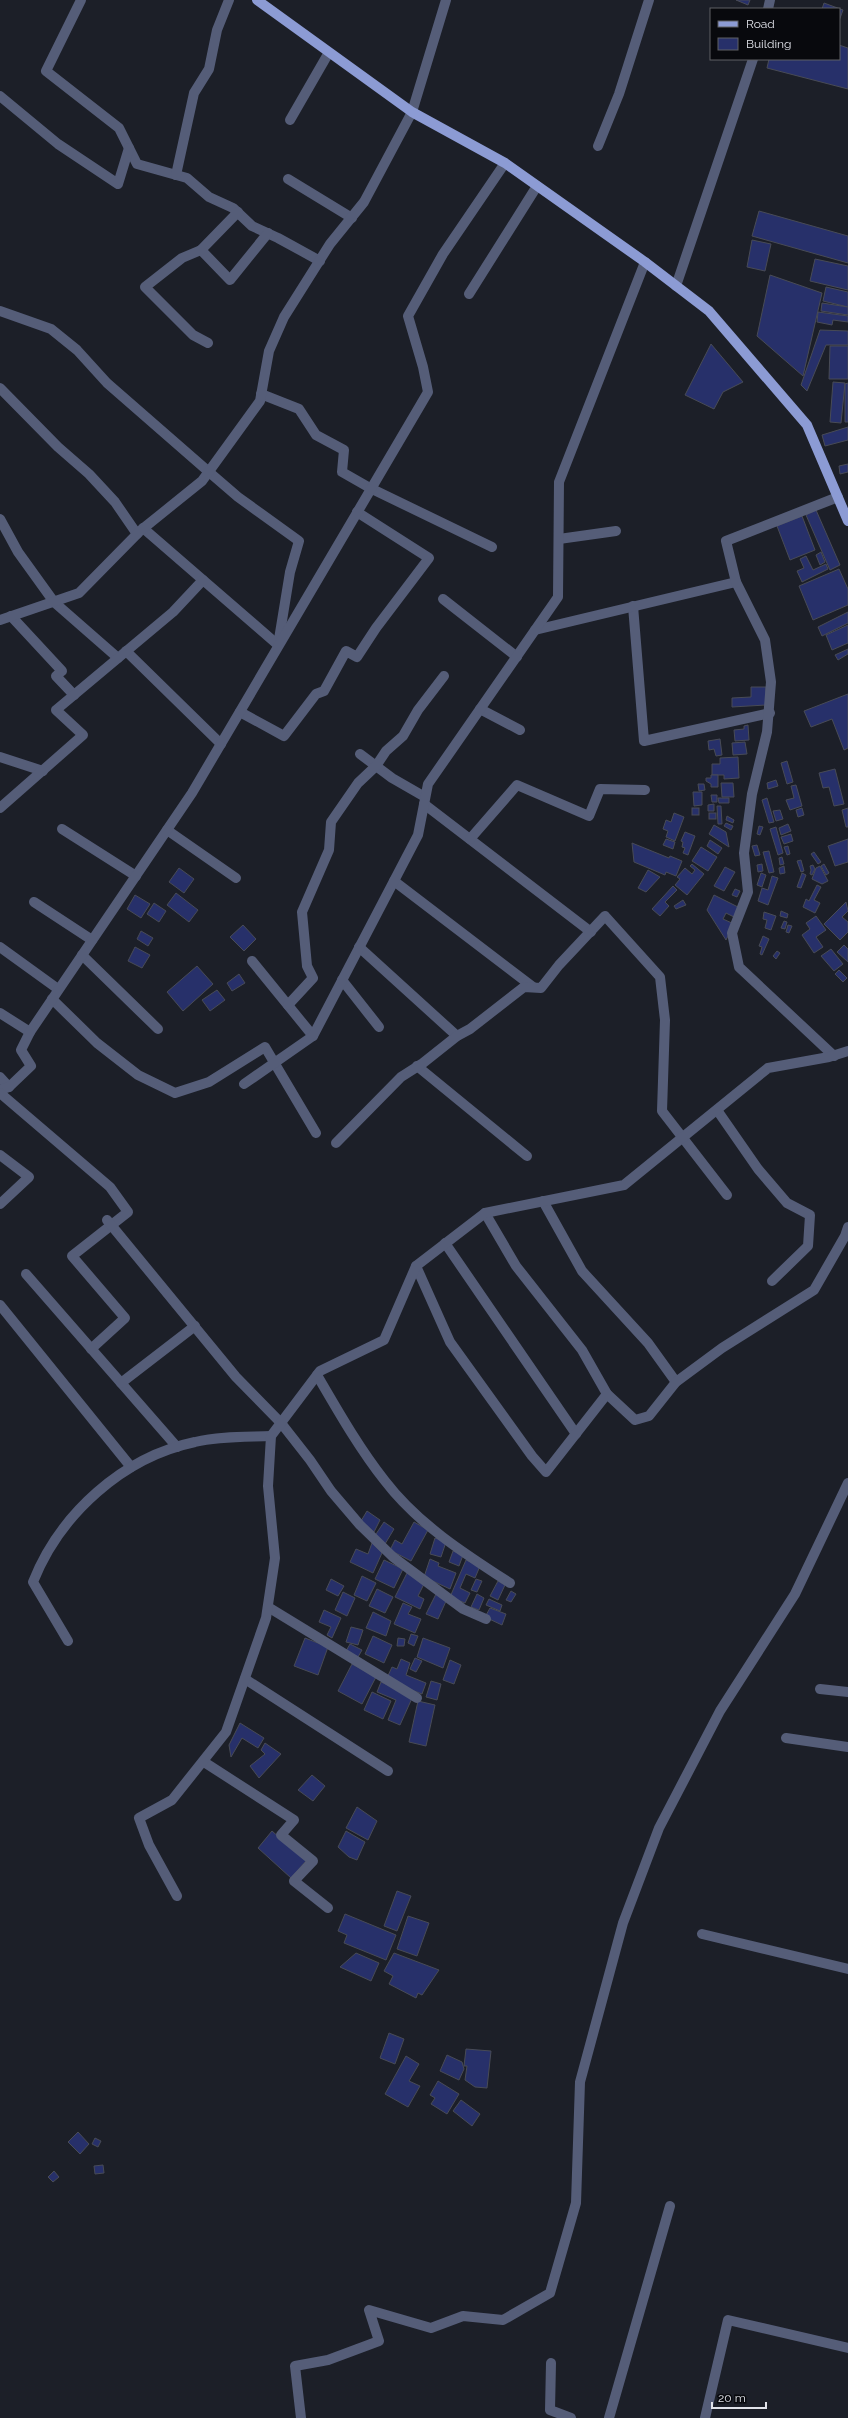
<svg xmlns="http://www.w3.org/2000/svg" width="848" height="2418" font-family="Raleway,sans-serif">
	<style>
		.building { fill: #27306a; stroke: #484b56 }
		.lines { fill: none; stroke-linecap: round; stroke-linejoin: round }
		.street { stroke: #555d78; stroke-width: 10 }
		.primary { stroke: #8c9bd4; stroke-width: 10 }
	</style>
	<rect width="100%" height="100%" fill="#1c1f28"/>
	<g class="building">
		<path d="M736,0h14l-2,5z"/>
		<path d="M824,3l19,7 -4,11v-12h-17z"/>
		<path d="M839,45l9,3v41l-81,-21 2,-9h70z"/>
		<path d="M759,211l89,25v27l-96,-27z"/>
		<path d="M752,240l19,4 -6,27 -18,-4z"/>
		<path d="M815,259l33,7v24l-38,-9z"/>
		<path d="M770,275l52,18 -19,83 -46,-40z"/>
		<path d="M826,287l22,5v15l-25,-6z"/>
		<path d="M822,303l26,4v8l-27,-4z"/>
		<path d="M818,312l30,4v6l-15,-2 -1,5 -15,-3z"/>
		<path d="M820,330l28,1v14h-22l-19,46 -6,-6z"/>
		<path d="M711,344l32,38 -20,10 -9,17 -29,-14z"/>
		<path d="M830,346h18v33h-19z"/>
		<path d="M833,382l12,1 -4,40 -11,-1z"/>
		<path d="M848,383v39h-3v-38z"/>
		<path d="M848,427v13l-23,6 -3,-11z"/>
		<path d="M848,464v8l-8,2 -1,-8z"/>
		<path d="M816,510l24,55 -10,5 -24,-55z"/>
		<path d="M802,516l13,34 -25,10 -13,-34z"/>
		<path d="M821,552l4,10 -5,3 -4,-10z"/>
		<path d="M806,556l7,14 13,-6 2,5 -26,13 -5,-11 7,-3 -4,-9z"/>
		<path d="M839,569l9,20v16l-35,15 -14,-34z"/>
		<path d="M848,612v11l-26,13 -4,-9z"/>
		<path d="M848,625v18l-16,7 -6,-15z"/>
		<path d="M848,649v5l-10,6 -3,-5z"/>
		<path d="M751,687h15v18l-34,2v-9l19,-1z"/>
		<path d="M848,694v54l-4,2 -12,-31 -21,8 -7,-16z"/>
		<path d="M748,725l1,15 -14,1 -1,-11 10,-1v-3z"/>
		<path d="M720,739l2,16 -6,1 -2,-7 -5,1 -1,-9z"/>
		<path d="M745,742l2,12 -14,1 -1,-12z"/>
		<path d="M738,757l1,21 -15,1v-4h-12v-11h8v-6z"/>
		<path d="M787,761l6,21 -6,2 -6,-21z"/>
		<path d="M835,769l9,35 -10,2 -5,-19 -6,1 -4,-15z"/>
		<path d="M711,775h7v12h-7v-3l-5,-3v-3h5z"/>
		<path d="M776,780l2,6 -10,3 -1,-6z"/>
		<path d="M721,783h12l1,14h-12z"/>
		<path d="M698,784h6l1,6 -6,1z"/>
		<path d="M796,785l6,21 -12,4 -4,-10 8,-2 -3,-12z"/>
		<path d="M693,792h9v13l-8,1z"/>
		<path d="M711,795h6v7h-5z"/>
		<path d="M718,798h11v5h-10z"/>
		<path d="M767,798l7,24 -5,1 -7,-23z"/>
		<path d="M714,804v7h-6v-6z"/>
		<path d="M717,806h4l1,18h-4z"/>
		<rect x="692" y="808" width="7" height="7"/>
		<path d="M802,808l2,7 -6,2 -2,-7z"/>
		<path d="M848,808v19h-2l-4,-17z"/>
		<path d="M780,810l3,9 -7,2 -3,-10z"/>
		<path d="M674,813l10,4 -9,24 -9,-4 2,-6 -5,-2 3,-9 5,2z"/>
		<rect x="709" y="813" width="7" height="6"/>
		<path d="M727,816l7,4 -1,3 -7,-3z"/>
		<path d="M726,823l7,3 -2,4 -7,-4z"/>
		<path d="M788,824l3,7 -10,4 -2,-7z"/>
		<path d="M714,825l12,7 3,15 -20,-13z"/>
		<path d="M759,826l4,1 -3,8 -3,-1z"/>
		<path d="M776,827l7,26 -5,2 -8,-26z"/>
		<path d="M685,832l10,4 -7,19 -5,-2 2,-5 -3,-1 1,-5 -2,-1z"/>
		<path d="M791,834l2,7 -9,3 -3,-7z"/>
		<path d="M666,839l9,3 -2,7 -10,-4z"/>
		<path d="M848,839v23l-13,4 -7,-20z"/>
		<path d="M710,840l12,8 -4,6 -11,-8z"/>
		<path d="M632,843l37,15 1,-2 12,5 -6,15 -10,-4 -1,3 -31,-13z"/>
		<path d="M757,845l3,10 -5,1 -3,-10z"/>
		<path d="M788,846l2,8 -3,1 -3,-8z"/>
		<path d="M701,847l16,10 -9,14 -16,-10z"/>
		<path d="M769,851l5,21 -5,1 -6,-21z"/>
		<path d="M814,852l7,10 -3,2 -7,-10z"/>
		<path d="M782,857l2,7 -4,1 -1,-7z"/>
		<path d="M801,860l3,11 -3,1 -4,-11z"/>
		<path d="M692,864l12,10 -17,21 -12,-10 5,-6 -3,-2 8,-9 7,6 3,-4 -5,-4z"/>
		<path d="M762,864l1,7 -5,1 -1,-7z"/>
		<path d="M824,864l5,9 -3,2 -5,-9z"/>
		<path d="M813,865l2,4 -3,6 -2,-1 1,-4 -1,-4z"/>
		<path d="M784,866l1,7 -5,1 -1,-6z"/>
		<path d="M820,866l8,15 -6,3 -10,-5 4,-11z"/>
		<path d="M725,867l10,5 -11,19 -10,-5z"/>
		<path d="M179,868l15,11 -10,14 -15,-11z"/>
		<path d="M648,870l12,7 -14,15 -8,-4z"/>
		<path d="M761,873l5,2 -4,12 -5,-2z"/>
		<path d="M802,873l4,2 -5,13 -4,-1z"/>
		<path d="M772,876l6,2 -10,27 -10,-4 4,-13 6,2z"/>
		<path d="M817,885l4,2 -7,13 6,3 -5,10 -12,-6 3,-8 3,2z"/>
		<path d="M673,886l4,4 -12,12 4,4 -9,10 -8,-7z"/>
		<path d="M735,889l5,2 -3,6 -5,-2z"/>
		<path d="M176,893l22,17 -9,12 -22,-17z"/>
		<path d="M135,895l15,9 -9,14 -14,-9z"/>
		<path d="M714,895l26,13 -4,10 -10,-5 -3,6 11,5 -8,16 -19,-30z"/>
		<path d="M683,900l3,5 -10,4 -2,-3z"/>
		<path d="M846,902l2,9 -6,6 6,5v10l-8,8 -16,-16z"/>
		<path d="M154,903l12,8 -7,11 -12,-8z"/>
		<path d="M781,911l7,3 -1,4 -7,-2z"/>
		<path d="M764,912l12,4 -5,14 -6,-2 2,-8 -4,-1z"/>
		<path d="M816,916l10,14 -10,7 7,10 -9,6 -12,-18 8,-6 -4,-6z"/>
		<path d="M784,921l3,1 -2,7 -4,-1z"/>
		<path d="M243,925l13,14 -12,12 -14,-14z"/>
		<path d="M788,925l4,1 -3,7 -3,-1z"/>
		<path d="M141,931l12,7 -5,8 -11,-7z"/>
		<path d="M763,936l6,3 -7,16 -2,-1 2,-7 -3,-1z"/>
		<path d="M844,945l4,4v13l-11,-10z"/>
		<path d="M135,947l15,8 -8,13 -14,-7z"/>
		<path d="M831,949l12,15 -9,7 -13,-15z"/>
		<path d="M777,951l3,2 -4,6 -3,-3z"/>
		<path d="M197,966l16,18 -30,27 -16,-19z"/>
		<path d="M839,970l8,8 -4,4 -8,-8z"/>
		<path d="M239,974l6,9 -13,8 -5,-8z"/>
		<path d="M217,990l8,10 -15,11 -8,-11z"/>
		<path d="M367,1511l13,9 -6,12 -13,-11z"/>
		<path d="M384,1522l10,7 -9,15 -11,-7z"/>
		<path d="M414,1522l14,8 -17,31 -21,-11 5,-10 7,4z"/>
		<path d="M435,1538l11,4 -5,15 -11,-3z"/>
		<path d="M372,1543l10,10 -9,20 -23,-11 6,-13 12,5z"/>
		<path d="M453,1551l10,4 -4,11 -10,-4z"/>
		<path d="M430,1559l9,4 -1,3 18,7 -6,16 -26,-12z"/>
		<path d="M384,1560l19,9 -9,19 -19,-9z"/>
		<path d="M466,1560l14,6 -5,12 -9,-4 -6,14 10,5 -5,10 -15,-6z"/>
		<path d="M407,1573l18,9 -7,14 6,3 -4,10 -25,-12z"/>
		<path d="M362,1576l14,7 -9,18 -13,-6z"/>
		<path d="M331,1579l13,7 -6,10 -12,-6z"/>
		<path d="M476,1579l6,2 -5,11 -6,-2z"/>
		<path d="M498,1581l7,4 -7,15 -8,-4z"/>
		<path d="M377,1589l16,8 -8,16 -16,-7z"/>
		<path d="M511,1591l5,3 -5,8 -5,-2z"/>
		<path d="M343,1592l12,6 -8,18 -12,-6z"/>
		<path d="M436,1594l11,5 -9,20 -12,-5z"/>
		<path d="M477,1594l7,4 -5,12 -8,-3z"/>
		<path d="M489,1599l13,6 -2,6 -14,-6z"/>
		<path d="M403,1603l9,4 -4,7 13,5 -6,14 -21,-9z"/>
		<path d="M490,1608l16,6 -4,11 -17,-8z"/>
		<path d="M324,1610l17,8 -9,20 -5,-3 4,-8 -12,-5z"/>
		<path d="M373,1612l18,9 -5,15 -20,-8z"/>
		<path d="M351,1627l12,3 -5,15 -12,-3z"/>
		<path d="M411,1634l7,2 -4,10 -6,-3z"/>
		<path d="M373,1636l19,9 -8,18 -19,-9z"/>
		<path d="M305,1638l23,9 -10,28 -24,-9z"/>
		<path d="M398,1638l7,1 -1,7h-7z"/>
		<path d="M423,1638l27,10 -7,20 -26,-11z"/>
		<path d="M350,1644l12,6 -4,7 -12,-6z"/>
		<path d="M415,1658l7,3 -6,11 -6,-3z"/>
		<path d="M401,1659l9,4 -4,12 20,8 -4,11 -36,-14 6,-13 5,2z"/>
		<path d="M450,1660l11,5 -7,19 -11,-4z"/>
		<path d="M352,1664l24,13 -14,27 -24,-13z"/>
		<path d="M431,1681l10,3 -4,16 -11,-3z"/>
		<path d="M381,1682l32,14 -13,29 -12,-5 8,-20 -19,-8z"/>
		<path d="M372,1692l19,9 -8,18 -19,-9z"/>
		<path d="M418,1701l17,4 -9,41 -17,-4z"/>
		<path d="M240,1723l24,15 -6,10 -16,-10 -11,19 -2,-12z"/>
		<path d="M265,1743l16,11 -22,24 -9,-12 15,-12 -4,-4z"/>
		<path d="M312,1775l13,11 -12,15 -15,-11z"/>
		<path d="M357,1807l20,14 -9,19 -22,-12z"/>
		<path d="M272,1831l34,30 -15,17 -33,-30z"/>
		<path d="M346,1831l19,11 -8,18 -8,-3 -11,-10z"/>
		<path d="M397,1891l14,5 -14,35 -13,-5z"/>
		<path d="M345,1914l51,21 -10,25 -42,-17 3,-8 -9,-4z"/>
		<path d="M408,1916l21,7 -12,33 -20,-7z"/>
		<path d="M356,1953l23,10 -8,18 -31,-14z"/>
		<path d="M394,1953l45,17 -17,25 -4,-2 -2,5 -27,-14 4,-8 -9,-5z"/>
		<path d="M389,2033l15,6 -9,25 -15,-6z"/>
		<path d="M466,2049l25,2 -4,37 -12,-1 -10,-7 2,-14h-3z"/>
		<path d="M447,2055l15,7 2,7 -5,11 -19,-9z"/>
		<path d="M406,2056l13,8 -10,17 11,5 -12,21 -23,-13z"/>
		<path d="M438,2081l21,13 -12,20 -16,-10 4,-6 -5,-3z"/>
		<path d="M461,2100l19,14 -8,12 -19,-15z"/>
		<path d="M78,2132l11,12 -9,10 -12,-12z"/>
		<path d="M95,2138l6,3 -3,6 -6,-3z"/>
		<path d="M103,2165l1,8 -9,1 -1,-8z"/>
		<path d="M54,2171l5,6 -6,5 -5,-5z"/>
	</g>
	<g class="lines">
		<g class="street">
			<path d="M81,0l-35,71 73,57 18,36 50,14 22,19 24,11 19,18 26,12 42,23"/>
			<path d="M768,9l2,-9"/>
			<path d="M0,96l58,48 60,40 11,-36"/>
			<path d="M290,120l38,-66"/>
			<path d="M598,146l21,-52 30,-94"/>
			<path d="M176,175l18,-82 15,-24 8,-39 12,-30"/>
			<path d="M288,179l64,39"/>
			<path d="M201,250l29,30 38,-47"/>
			<path d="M676,286l77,-227"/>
			<path d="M469,294l68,-108"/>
			<path d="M0,311l51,18 26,21 30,33 102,89 29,25 61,44 -9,31 -11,67"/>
			<path d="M208,343l-15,-8 -48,-48 37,-29 19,-8 37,-38"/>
			<path d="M0,388l58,59 31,27 26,28 22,32"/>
			<path d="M261,394l38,15 17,26 28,15 -2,22 28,16 122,59"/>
			<path d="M0,519l18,33 36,50 64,56"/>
			<path d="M143,528l60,52"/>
			<path d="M559,539l57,-8"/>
			<path d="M443,599l74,58"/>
			<path d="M633,606l11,135 126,-28"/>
			<path d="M11,616l51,55 -6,5 18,19"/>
			<path d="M0,620l79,-27 61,-62 62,-50 58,-80 9,-50 15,-34 46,-73 34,-42 48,-90 34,-112"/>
			<path d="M535,630l201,-48"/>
			<path d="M126,651l95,93"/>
			<path d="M480,709l40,21"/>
			<path d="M240,712l44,24 32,-42 8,-3 22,-40 11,6 19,-29 53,-70 -72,-46"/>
			<path d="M360,754l32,24 33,19"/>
			<path d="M0,757l43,14"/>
			<path d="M424,804l167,128"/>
			<path d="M0,808l83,-73 -27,-25 117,-98 30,-32 75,65"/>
			<path d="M62,829l74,47"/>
			<path d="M167,830l69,48"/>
			<path d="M470,839l47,-54 72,31 11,-27 45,1"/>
			<path d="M394,881l139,106"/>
			<path d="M34,902l58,38"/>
			<path d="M0,947l58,42"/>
			<path d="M359,947l98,89"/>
			<path d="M82,955l76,74"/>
			<path d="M252,961l61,75"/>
			<path d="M342,980l37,47"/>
			<path d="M52,999l45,44 41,32 37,18 34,-11 56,-35 51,86"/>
			<path d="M288,1005l25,-27 -6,-12 -5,-54 27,-62 2,-28 27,-39 18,-17 10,-15 17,-15 15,-26 26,-34"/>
			<path d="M0,1013l30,19"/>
			<path d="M834,1056l-95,-89 -7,-34 16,-41 -4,-39 8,-59 15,-62 4,-50 -6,-42 -29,-58 -10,-41 112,-44"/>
			<path d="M417,1066l110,90"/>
			<path d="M0,1077l9,10"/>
			<path d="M244,1084l69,-48 105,-201 10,-51 130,-187 1,-115 86,-220"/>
			<path d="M0,1090l9,-3 22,-21 -10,-16 9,-18 162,-239 229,-389 7,-12 -5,-25 -15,-51 35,-62 62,-91"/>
			<path d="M0,1093l110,94 18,25 -56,44 53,62 -34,31"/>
			<path d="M717,1110l41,59 29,34 23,12 -2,31 -36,35"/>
			<path d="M336,1143l65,-66 22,-14 34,-27 13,-7 54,-42 17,1 18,-23 46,-49 55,61 5,43 -3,91 65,84"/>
			<path d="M0,1155l29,22 -29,27"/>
			<path d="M543,1201l39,70 66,72 28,39"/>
			<path d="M485,1213l31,53 66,84 25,44"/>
			<path d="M107,1220l129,157 45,46 29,37 21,31 29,34 33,32 70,52 23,10"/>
			<path d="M445,1243l131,191"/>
			<path d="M416,1266l34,76 82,114 14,16 61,-78 28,26 14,-4 27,-34 46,-34 92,-58 31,-54 3,-9"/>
			<path d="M26,1274l151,173"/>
			<path d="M0,1305l131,162"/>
			<path d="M317,1375c21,36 42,73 68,106 33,43 80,73 125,102"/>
			<path d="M121,1383l74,-57"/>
			<path d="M268,1607l149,91"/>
			<path d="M68,1641l-35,-59c27,-68 90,-125 162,-140 25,-6 51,-5 76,-6"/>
			<path d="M245,1679l143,92"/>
			<path d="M820,1689l28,3"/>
			<path d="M786,1738l62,9"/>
			<path d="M204,1762l90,58 -13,15 32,26 -19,20 34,27"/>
			<path d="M177,1896l-28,-51 -10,-27 33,-18 54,-68 40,-114 9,-60 -7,-72 3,-50 49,-65 64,-31 32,-74 69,-53 139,-28 144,-117 61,-11 19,-6"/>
			<path d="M702,1934l146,35"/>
			<path d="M551,2363l-1,47 21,8"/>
			<path d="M301,2418l-6,-52 33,-6 51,-19 -10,-31 62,18 32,-12 40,4 47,-27 26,-90 4,-121 43,-159 36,-95 61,-117 75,-117 53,-111"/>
			<path d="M609,2418l61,-212"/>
			<path d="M705,2418l23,-98 120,28"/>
		</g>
		<path class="primary" d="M257,0l155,112 93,51 140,99 64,49 98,114 41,96"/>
	</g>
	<rect x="710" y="8" width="130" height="52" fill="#08090d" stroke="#5f6065"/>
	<rect x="718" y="21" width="20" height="6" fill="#8c9bd4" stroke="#5f6065"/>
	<text x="746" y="28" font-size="12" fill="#e1e3ea">Road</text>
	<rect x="718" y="38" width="20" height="12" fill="#27306a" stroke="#5f6065"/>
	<text x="746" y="48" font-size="12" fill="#e1e3ea">Building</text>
	<path d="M712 2402v6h54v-6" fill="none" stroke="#e1e3ea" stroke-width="2"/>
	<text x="718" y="2402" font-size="12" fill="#e1e3ea" stroke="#08090d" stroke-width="3" paint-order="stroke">20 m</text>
</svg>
